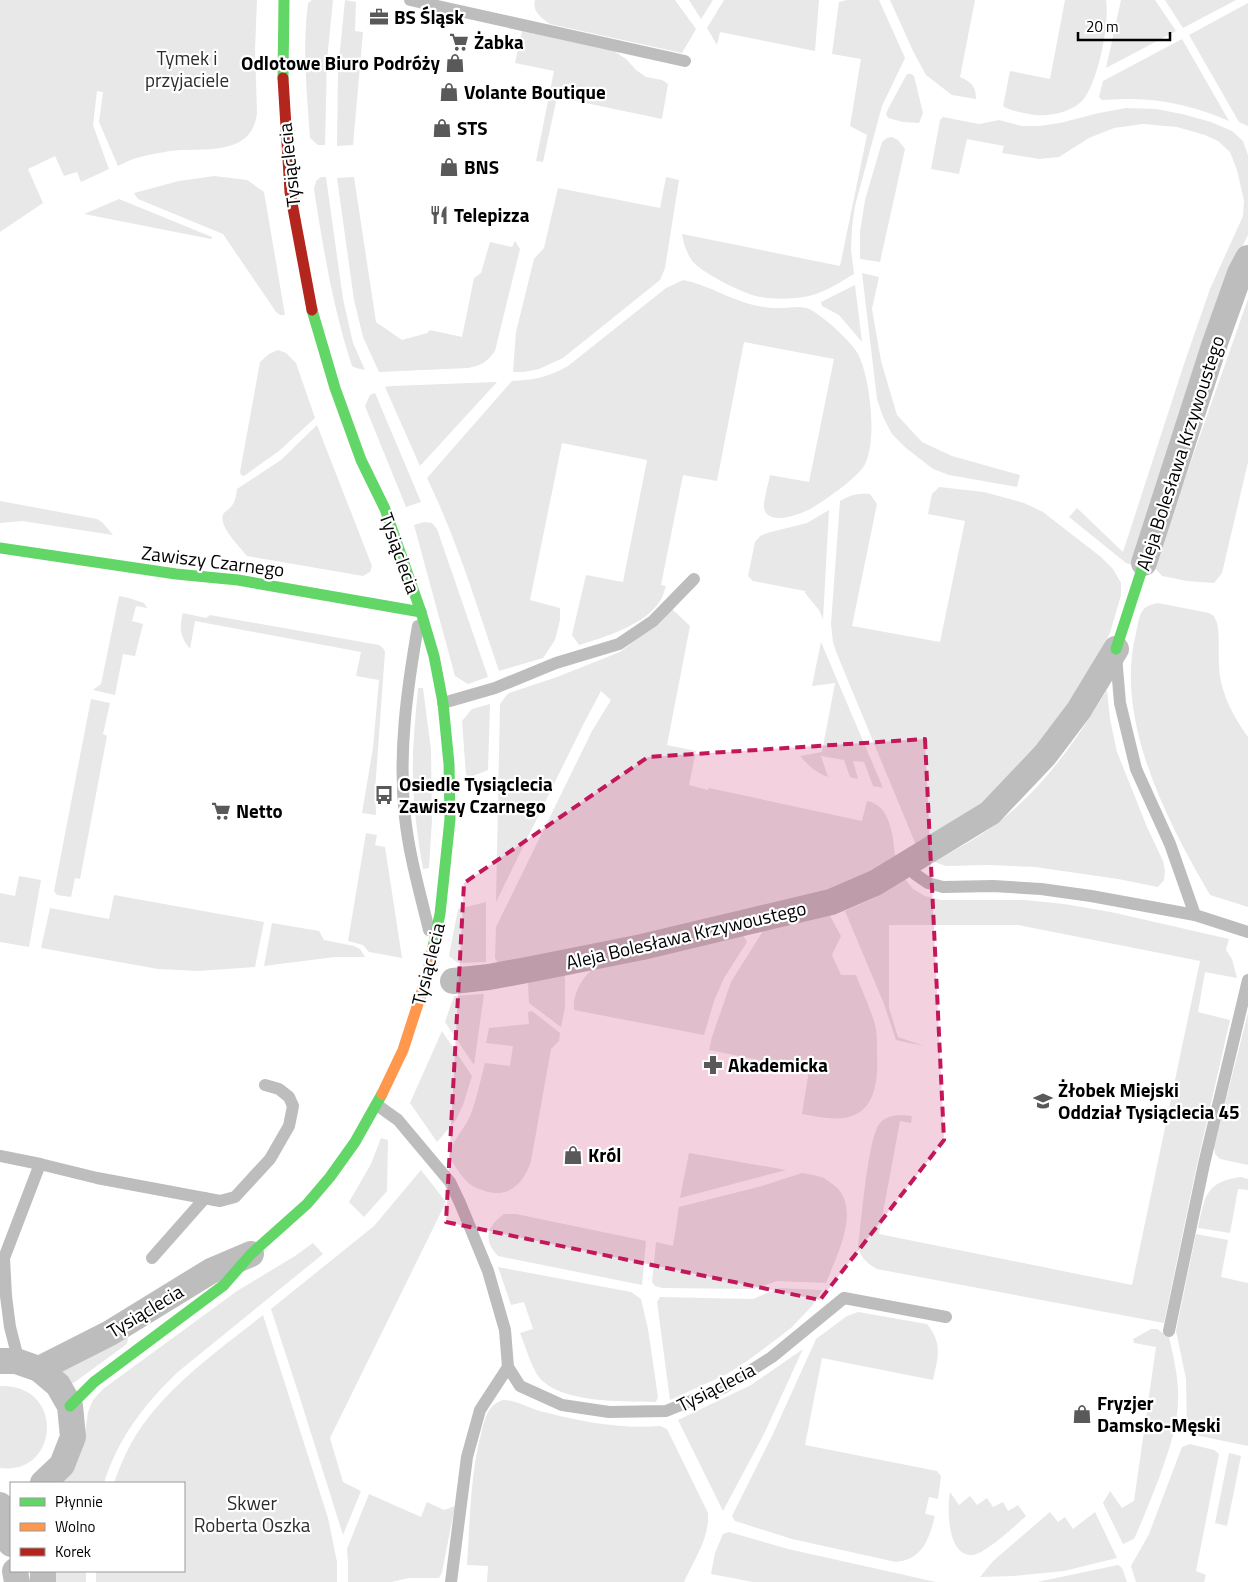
<svg xmlns="http://www.w3.org/2000/svg" width="1248" height="1582" font-family="'Titillium Web',sans-serif">
	<style>
		.green { fill: #e8e8e8 }
		.lines { fill: none; stroke-linecap: round; stroke-linejoin: round }
		.lane { stroke: #bdbdbd; stroke-width: 12 }
		.street { stroke: #bdbdbd; stroke-width: 26 }
		.fast { stroke: #63d668; stroke-width: 11 }
		.slow { stroke: #ff974d; stroke-width: 11 }
		.jam { stroke: #b3261e; stroke-width: 11 }
		.marked { fill: #c2185b; fill-opacity: 0.2; stroke: #c2185b; stroke-width: 4; stroke-dasharray: 10 6; stroke-linejoin: round }
		.labels { text-anchor: middle; stroke-width: 4.5; stroke-linejoin: round; paint-order: stroke }
		.poi-label { font-size: 19px; font-weight: bold; fill: #000; stroke: #fff; text-anchor: start }
		.park-label { font-size: 19px; fill: #2c2c2c; stroke: #fff }
		.street-label { font-size: 19px; fill: #000; stroke: #fff }
	</style>
	<rect width="100%" height="100%" fill="#fff"/>
	<g class="green">
		<path d="M0,0h257l-2,49 2,64c-5,45 -55,34 -87,38 -17,3 -37,6 -52,15l-19,-44 4,-30 -6,-1 -4,34 16,44 -28,13 -4,-10 -13,4 -9,-20 -27,13 15,34 -43,29z"/>
		<path d="M312,0h21l-6,60 -2,85h-7l-8,-7c-3,-45 -8,-91 -2,-135z"/>
		<path d="M345,0l11,2 -1,29 8,1 -10,113 -16,1 1,-76z"/>
		<path d="M535,0h140l21,29 -14,24 -132,-29c-8,-6 -18,-12 -15,-24z"/>
		<path d="M689,0h24l-12,19z"/>
		<path d="M724,0h95l-4,51 -95,-19 -3,13 -10,-17z"/>
		<path d="M847,0h32l26,58 -23,48 -27,100 -3,21 -1,23 3,24c-14,8 -28,18 -45,22 -15,3 -33,4 -49,1 -16,-3 -56,-23 -67,-35 -6,-8 -10,-19 -11,-28l158,32 27,-131 -17,-9 11,-67 -29,-5 7,-52z"/>
		<path d="M890,0h85l-15,77c11,5 16,9 16,22l-24,-4 -26,-20 -13,-24z"/>
		<path d="M1065,0h41c4,23 -8,82 -23,100 -12,13 -38,18 -54,14 -9,-2 -19,-3 -26,-8l7,-35 40,8z"/>
		<path d="M1121,0h34l21,31 -70,37z"/>
		<path d="M1165,0h71l-53,28z"/>
		<path d="M1248,3v123l-9,-4 -50,-87z"/>
		<path d="M522,31l92,20 12,8 10,11 10,7 16,3 6,4 -6,35 -105,-22 -14,65 -7,-1 18,-90 -39,-8z"/>
		<path d="M1182,39l47,82c-32,-14 -68,-23 -103,-22 -8,0 -16,1 -24,1l-3,-3 4,-16z"/>
		<path d="M907,74h4l3,2 9,37 -4,10 -16,-1 -15,-4 -2,-4 2,-5z"/>
		<path d="M1126,108l30,1 26,5 29,8 21,9 11,10 5,14v80l-13,26 -103,304 -6,-2 -57,-46 8,-9 46,44 61,-188 26,-75 33,-73 1,-15 -7,-31 -7,-18 -12,-11 -13,-6 -28,-8 -34,-3 -29,4 -25,10 -30,19 -20,2 -37,-6 2,-7 -37,-7 -8,35 -28,-5 9,-49 3,-3 36,7 20,-4 23,6h17l21,-3 39,-10z"/>
		<path d="M892,137l6,3 7,9 -25,113 -20,-3v-27l5,-32 17,-58 5,-4z"/>
		<path d="M214,176l33,4 17,12 21,123h-5l-4,-3 -53,-78 -85,-35 -4,-6 45,-12z"/>
		<path d="M321,177h5l17,122 10,44 12,27 -9,-2 -4,-2c-19,-58 -29,-118 -38,-177l2,-8z"/>
		<path d="M354,177l22,145 26,18 25,-7 3,-3 32,7 12,-59 7,-5 9,-31 22,5 3,-6 5,8 -25,102c-9,12 -13,14 -27,17l-89,4 -16,-35 -9,-37 -17,-122z"/>
		<path d="M666,177l13,3 -14,88 -5,12 -97,78 -24,11 -15,3h-11l3,-40 18,-73 10,-11 14,-60 102,20z"/>
		<path d="M119,199l93,38 -1,2 -127,-25z"/>
		<path d="M862,273l17,4 -7,32 9,52 16,54 25,27 30,14 68,19 -3,12 -68,-12 -16,-6 -27,-21 -14,-14 -9,-17 -6,-18z"/>
		<path d="M683,280c26,5 49,21 75,26 6,1 13,2 19,2 11,1 24,-4 34,2 13,7 40,31 47,44 12,24 19,82 8,108 -5,14 -41,38 -54,46 -10,6 -44,19 -48,0 -1,-5 5,-27 6,-33l39,7 25,-123 -90,-17 -27,139 -34,-6 -22,110 5,1c-2,5 -3,11 -6,15 -15,24 -55,36 -81,44l-7,-10 14,-60 37,7 24,-122 -85,-17 -32,157 30,8v12l-5,20 -12,18 -44,13c-22,-65 -42,-131 -72,-193l85,-97c22,-1 37,-4 56,-15l98,-78z"/>
		<path d="M855,285l7,57 -23,-27 -17,-9 -1,-4z"/>
		<path d="M1248,299v163l-26,111 -8,10 -27,-2 -25,-5 -6,-7 20,-65z"/>
		<path d="M278,350l8,3 10,10 19,55 -36,33 -35,25 -3,-1 -1,-3 20,-110 9,-8z"/>
		<path d="M497,382l-77,84 -35,-79 6,-1z"/>
		<path d="M375,393l46,109 -15,5 -41,-101 5,-11z"/>
		<path d="M317,425l55,141 -2,6 -7,4 -116,-20c-7,-9 -31,-32 -23,-43 3,-3 7,-5 9,-9 3,-4 3,-10 4,-15l44,-29z"/>
		<path d="M939,487l45,5 40,11 19,9 58,45 12,12 8,14v12l-11,38 -18,34 -42,64 -65,72 -69,42 -79,-191 -4,-12 -2,-18 9,-123c10,-6 18,-8 30,-7l7,10 -25,122 88,16 25,-121 -37,-7 4,-20z"/>
		<path d="M0,501l97,18 6,4 10,12 -91,-14 -22,2z"/>
		<path d="M829,510l-6,109 -4,-9 -14,-17v-2l-52,-10 -5,-5 7,-34 5,-6 7,-3 40,-10z"/>
		<path d="M424,522l8,1 5,6 51,148 -20,7 -13,-8 -41,-151z"/>
		<path d="M119,596l10,2 15,5 3,5 -11,-2 -4,15 11,3 -8,32 -12,-2 -8,41 -22,-5 8,-6z"/>
		<path d="M1158,603l51,10 5,3 3,7c3,14 1,28 2,43 1,26 14,50 29,71v170l-38,-12c-43,-74 -96,-175 -74,-262 4,-17 3,-27 22,-30z"/>
		<path d="M671,608l19,18 -23,119 29,6 -7,34 19,5 1,-2 153,33 5,-20c24,4 26,36 28,55l-40,26 -37,13 -318,72 -5,-9 1,-31 96,-196 19,-31 -10,-9 -18,34 -87,177 4,-198 5,-7 4,-4 48,-16 63,-25 33,-25z"/>
		<path d="M183,613l23,5 4,-3 169,30 4,3 2,4 -10,139 1,24 -14,-2 11,-65 6,-68 -23,-4 5,-24 -166,-31 -5,28c-10,-12 -11,-22 -7,-36z"/>
		<path d="M821,642l62,146 -10,-2 -9,-24 -11,-1 5,18 -8,-2 -6,-17 -23,-4 7,21c-12,-4 -20,-12 -28,-21l22,-4 13,-69 -23,3z"/>
		<path d="M418,688h5l8,62 1,70 -3,48 -6,1c-7,-39 -11,-77 -10,-116 1,-22 3,-44 5,-65z"/>
		<path d="M1107,690l3,29 7,33 30,75 16,34 2,10 -1,9 -6,7 -40,-8 -83,-12 -47,-2 -42,1 -12,-4c24,-14 50,-27 71,-45 43,-35 73,-80 102,-127z"/>
		<path d="M91,699l19,4 -7,31 4,2 -27,143 -5,-1 -4,19 -14,-2 -3,-4z"/>
		<path d="M490,704l-2,66 -18,7 -4,-2 -4,-54 10,-12z"/>
		<path d="M366,833l11,2 -2,10 10,2 17,111 -33,-6 -6,-7 -15,-4z"/>
		<path d="M19,876l22,4 -12,67 -29,-5v-49l15,3z"/>
		<path d="M905,879l8,10 12,7 16,4h84l39,4 47,8 118,27 -3,11 6,9 5,19 -32,-6 -7,40 32,8 -34,149 -32,154 -287,-54c-9,-5 -15,-10 -19,-21 3,-22 10,-113 22,-125 8,-9 21,-8 32,-7l-1,7 -11,-2 -21,113 253,51 68,-324 -182,-36h-129v83l9,29 26,9 -24,-5 -4,-1 -12,-36 -39,-93 29,-13z"/>
		<path d="M114,895l150,27 -9,45 -57,4 -40,-2 -117,-21 9,-40 59,11z"/>
		<path d="M486,902v60l-28,1 -9,-7 9,-47z"/>
		<path d="M829,914l12,22 -9,19 9,20h15c6,16 17,39 20,54 1,8 1,16 1,24 1,25 0,60 -33,65 -14,2 -28,-2 -42,-4l7,-44 -100,-20 3,-13 19,-55 32,-51z"/>
		<path d="M272,923l47,8 5,9 30,6 6,3 5,8h-30l-71,9z"/>
		<path d="M743,935l4,7 -23,36 -10,23 -10,34 -130,-25c-2,-15 8,-33 20,-42z"/>
		<path d="M565,974v33l-4,20 -32,-24 -1,-20z"/>
		<path d="M484,994l-10,71 -29,-43 9,-26z"/>
		<path d="M532,1011l28,22 -1,8 -8,8 -20,112c-7,21 -21,38 -46,30 -4,-2 -10,-3 -14,-6 -9,-7 -16,-19 -22,-28 2,-16 15,-27 21,-41 7,-17 10,-35 15,-53l25,3 3,-20 -27,-3 3,-15 40,-4 -1,-12z"/>
		<path d="M1248,1013v152l-28,-6 -5,-5 -1,-7z"/>
		<path d="M442,1031l30,45 -9,29 -7,15 -19,22 -27,-39z"/>
		<path d="M381,1138l7,2 -1,51 -23,26 -15,-15 22,-38z"/>
		<path d="M689,1153l97,17 -106,28z"/>
		<path d="M421,1170l25,32 -116,236 13,44 18,9 -18,44 -44,-140 -28,-86 103,-83z"/>
		<path d="M802,1173c6,1 13,2 19,4 4,1 7,4 10,6 33,21 6,72 -5,100l-49,-2 -23,8 -92,-1 -7,-2 -3,-4 4,-40 17,4 6,-39 83,-21z"/>
		<path d="M1241,1177l7,2v11l-10,-1 -8,44 -32,-5c7,-32 7,-46 43,-51z"/>
		<path d="M504,1214h12l130,27 -4,44 -144,-29c-15,-16 -12,-29 6,-42z"/>
		<path d="M1196,1234l32,6 -7,37 27,6v163l-58,-12 -3,-5 -1,-50 -10,-48z"/>
		<path d="M313,1243l10,11 -144,117c-34,32 -61,67 -75,112h-43l17,-23 6,-19 4,-29 5,-12 10,-11 134,-98 58,-35z"/>
		<path d="M498,1267l133,25 10,7 7,30 10,68 -2,5c-32,-1 -97,2 -118,-26 -7,-10 -13,-31 -18,-43l13,-4 -9,-27 -13,3z"/>
		<path d="M779,1288l43,2 -10,16 -21,22 -41,31 -23,15 -57,26 -13,-98 3,-5 93,2z"/>
		<path d="M858,1312l69,12c16,20 11,33 6,56l-111,-22 -17,87 132,26 4,5 -3,23 -9,-2 -4,17 10,2c-6,23 -12,43 -39,46l-104,-23 -57,-18 -3,-5 40,-80 44,-97 31,-23z"/>
		<path d="M263,1315l65,203 9,44v20h-241v-11h88v-88h-70c8,-23 18,-45 34,-65 31,-40 75,-71 115,-103z"/>
		<path d="M1151,1329h6l12,8c4,17 8,35 9,52 2,32 -9,61 -19,89 -8,21 -16,41 -25,61l-11,5 -20,-41 7,-12 12,17 12,-7 22,-154 -22,-4 -1,-4z"/>
		<path d="M124,1336l4,3 -1,5 -55,40 -11,-14z"/>
		<path d="M803,1349l-39,85 -41,77 -45,-91 73,-35z"/>
		<path d="M0,1386c66,-2 59,90 0,82z"/>
		<path d="M503,1400c14,0 26,9 41,12 37,10 77,17 116,14l7,3 41,84c2,24 -14,47 -24,69h-197l1,-16 -21,-1c3,-43 3,-89 14,-131 2,-8 4,-18 9,-25 4,-5 7,-7 13,-9z"/>
		<path d="M1190,1444l24,6 5,4 -23,117 10,4 -2,7h-68l-5,-16 18,-32 33,-87z"/>
		<path d="M1229,1453l12,3 -14,70 -12,-3z"/>
		<path d="M950,1492l9,13 11,-9 7,9 10,-7 6,9 10,-5 5,9 10,-6 8,11c-10,9 -42,39 -54,39 -25,1 -25,-47 -22,-63z"/>
		<path d="M369,1494l52,23 6,-15 17,8 11,-4 -13,66 -3,6h-30l-18,4h-43v-19l-1,-14z"/>
		<path d="M1050,1512l8,10 7,-5 8,12 22,-17 22,46 -53,13 -50,5 -34,1 13,-16z"/>
		<path d="M729,1532l59,17 148,33h-183l-42,-8 4,-21 8,-19z"/>
		<path d="M1118,1565l4,3 5,14h-90z"/>
		<rect x="53" y="1571" width="33" height="11"/>
	</g>
	<g class="lines">
		<g class="lane">
			<path d="M410,0l275,61"/>
			<path d="M418,626c-11,63 -20,127 -13,191 4,38 15,76 24,113"/>
			<path d="M1116,656l4,47 16,66 34,75 25,71"/>
			<path d="M443,703l52,-15 61,-25 63,-19 34,-23 41,-42"/>
			<path d="M910,861l5,13 13,9 15,4 50,-1 48,3 50,7 104,19 53,17"/>
			<path d="M377,1105l21,15 52,62 10,21 28,68 17,59 3,37 12,19 42,19 47,7 57,-1 57,-23 49,-31 72,-59 102,19"/>
			<path d="M0,1156l40,8"/>
			<path d="M4,1258l2,38 4,31 9,35"/>
			<path d="M152,1258l53,-60"/>
			<path d="M0,1266l4,-8 36,-94 57,14 123,23 15,-4 35,-38 19,-33 4,-20 -4,-9 -10,-8 -14,-4"/>
			<path d="M1169,1331l35,-167 44,-184"/>
			<path d="M451,1582l16,-125 13,-47 28,-43"/>
		</g>
		<g class="street">
			<path d="M1144,563l71,-220 25,-70 8,-15"/>
			<path d="M453,981l36,-4 43,-8 110,-22 189,-45 44,-19 115,-70 55,-58 34,-45 37,-61"/>
			<path d="M0,1361h16l23,8 19,16 12,21 3,31 -11,28 -19,18"/>
			<path d="M39,1369l71,-36 101,-62 40,-17"/>
			<path d="M0,1505l11,39"/>
			<path d="M15,1571l2,11"/>
			<path d="M43,1571v11"/>
		</g>
		<g class="fast">
			<path d="M283,78l1,-78"/>
			<path d="M312,310l23,78 26,72 24,49 36,103 13,44 9,47 6,61 1,55 -10,95 -7,33"/>
			<path d="M0,548l176,26 62,6 183,32"/>
			<path d="M1116,649l28,-86"/>
			<path d="M70,1406l24,-24 130,-97 27,-31 56,-50 23,-27 25,-35 27,-48"/>
		</g>
		<path class="slow" d="M382,1094l21,-44 24,-74 6,-29"/>
		<path class="jam" d="M283,78l7,114 22,118"/>
	</g>
	<path class="marked" d="M925,739l19,401 -124,160 -374,-78 18,-339 184,-126z"/>
	<defs>
		<g id="office-bare" transform="scale(1.5)"><path d="M-6-3h4V-5.5h4V-3h4V5H-6ZM-1-4.5V-3h2v-1.5ZM-6 0V1H6V0Z" fill="#595959" stroke="#fff" stroke-width="2.5" paint-order="stroke"/></g>
		<g id="supermarket-bare" transform="scale(1.5)"><path d="M-6-5.5h2.5l.6 2H6L4.5 2H-2.5L-4.4-4H-6ZM-1.5 3.2a1.3 1.3 0 1 0 .1 0ZM3 3.2a1.3 1.3 0 1 0 .1 0Z" fill="#595959" stroke="#fff" stroke-width="2.5" paint-order="stroke"/></g>
		<g id="shop-bare" transform="scale(1.5)"><path d="M-5-2.5h2.3a2.7 3.5 0 0 1 5.4 0H5L5.5 6h-11ZM-1.5-2.5h3a1.5 2.3 0 0 0-3 0Z" fill="#595959" stroke="#fff" stroke-width="2.5" paint-order="stroke"/></g>
		<g id="restaurant-bare" transform="scale(1.5)"><path d="M-5-6h1v4h1v-4h1v4h1v-4h1v5L-1.5 .5V6h-2V.5L-5-1ZM5-6V6H3V1.5H1.5Q1.5-4 5-6Z" fill="#595959" stroke="#fff" stroke-width="2.5" paint-order="stroke"/></g>
		<g id="bus-bare" transform="scale(1.5)"><path d="M-5-6H5V4H4V6H2V4H-2V6H-4V4H-5ZM-3.5-4V0h7V-4ZM-3.5 1.2v1.5H-2V1.2ZM2 1.2v1.5H3.5V1.2Z" fill="#595959" stroke="#fff" stroke-width="2.5" paint-order="stroke"/></g>
		<g id="pharmacy-bare" transform="scale(1.5)"><path d="M-2-6h4v4h4v4h-4v4h-4v-4h-4v-4h4Z" fill="#595959" stroke="#fff" stroke-width="2.5" paint-order="stroke"/></g>
		<g id="school-bare" transform="scale(1.5)"><path d="M0-5L7-2L0 1L-7-2ZM-4 1L0 2.5L4 1V4Q0 6-4 4Z" fill="#595959" stroke="#fff" stroke-width="2.5" paint-order="stroke"/></g>
	</defs>
	<g fill-rule="evenodd">
		<use href="#office-bare" x="379" y="17"/>
		<use href="#supermarket-bare" x="459" y="42"/>
		<use href="#shop-bare" x="455" y="63"/>
		<use href="#shop-bare" x="449" y="92"/>
		<use href="#shop-bare" x="442" y="128"/>
		<use href="#shop-bare" x="449" y="167"/>
		<use href="#restaurant-bare" x="439" y="215"/>
		<use href="#bus-bare" x="384" y="795"/>
		<use href="#supermarket-bare" x="221" y="811"/>
		<use href="#pharmacy-bare" x="713" y="1065"/>
		<use href="#school-bare" x="1043" y="1101"/>
		<use href="#shop-bare" x="573" y="1155"/>
		<use href="#shop-bare" x="1082" y="1414"/>
	</g>
	<g class="labels">
		<g class="poi-label">
			<text x="394" y="24">BS Śląsk</text>
			<text x="474" y="49">Żabka</text>
			<text x="440" y="70" text-anchor="end">Odlotowe Biuro Podróży</text>
			<text x="464" y="99">Volante Boutique</text>
			<text x="457" y="135">STS</text>
			<text x="464" y="174">BNS</text>
			<text x="454" y="222">Telepizza</text>
			<text x="399" y="791">Osiedle Tysiąclecia<tspan x="399" dy="22">Zawiszy Czarnego</tspan></text>
			<text x="236" y="818">Netto</text>
			<text x="728" y="1072">Akademicka</text>
			<text x="1058" y="1097">Żłobek Miejski<tspan x="1058" dy="22">Oddział Tysiąclecia 45</tspan></text>
			<text x="588" y="1162">Król</text>
			<text x="1097" y="1410">Fryzjer<tspan x="1097" dy="22">Damsko-Męski</tspan></text>
		</g>
		<g class="park-label">
			<text x="187" y="65">Tymek i<tspan x="187" dy="22">przyjaciele</tspan></text>
			<text x="252" y="1510">Skwer<tspan x="252" dy="22">Roberta Oszka</tspan></text>
		</g>
		<g class="street-label">
			<text transform="translate(289 165) rotate(-96)" y="7">Tysiąclecia</text>
			<text transform="translate(1180 453) rotate(-72)" y="7">Aleja Bolesława Krzywoustego</text>
			<text transform="translate(400 553) rotate(70)" y="7">Tysiąclecia</text>
			<text transform="translate(213 561) rotate(7)" y="7">Zawiszy Czarnego</text>
			<text transform="translate(686 935) rotate(-13)" y="7">Aleja Bolesława Krzywoustego</text>
			<text transform="translate(428 964) rotate(-76)" y="7">Tysiąclecia</text>
			<text transform="translate(145 1311) rotate(-31)" y="7">Tysiąclecia</text>
			<text transform="translate(716 1387) rotate(-27)" y="7">Tysiąclecia</text>
		</g>
	</g>
	<rect x="10" y="1482" width="175" height="90" fill="#ffffff" stroke="#999999"/>
	<rect x="20" y="1498" width="25" height="8" fill="#63d668" stroke="#999999"/>
	<text x="55" y="1507" font-size="15" fill="#000000">Płynnie</text>
	<rect x="20" y="1523" width="25" height="8" fill="#ff974d" stroke="#999999"/>
	<text x="55" y="1532" font-size="15" fill="#000000">Wolno</text>
	<rect x="20" y="1548" width="25" height="8" fill="#b3261e" stroke="#999999"/>
	<text x="55" y="1557" font-size="15" fill="#000000">Korek</text>
	<path d="M1078 32v8h92v-8" fill="none" stroke="#000000" stroke-width="2.5"/>
	<text x="1086" y="32" font-size="15" fill="#000000" stroke="#ffffff" stroke-width="4" paint-order="stroke">20 m</text>
</svg>
